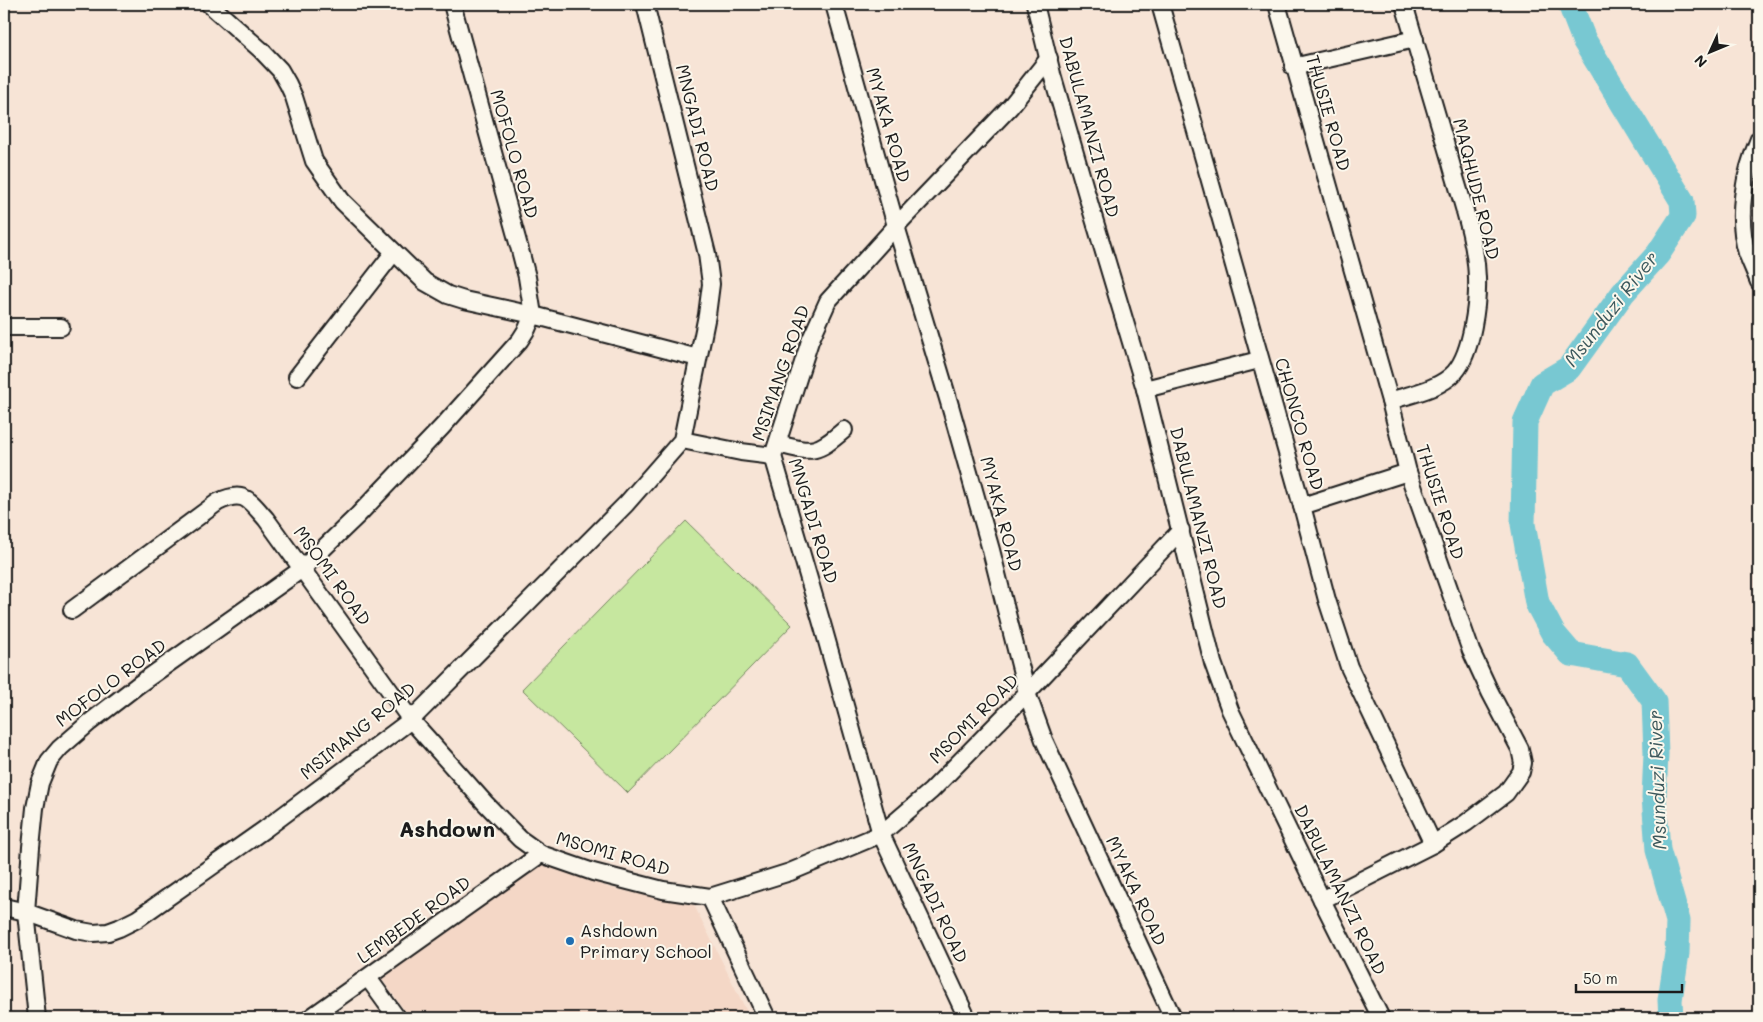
<svg xmlns="http://www.w3.org/2000/svg" width="1763" height="1022" font-family="Mali,sans-serif">
	<style>
		.built { fill: #f4d7c6 }
		.pitch { fill: #c6e79f; stroke: #71825e }
		.lines { fill: none; stroke-linecap: round; stroke-linejoin: round }
		.river { stroke: #78c8d2; stroke-width: 25 }
		.minor-casing { stroke: #1c1c1c; stroke-width: 20 }
		.minor { stroke: #fbf7ec; stroke-width: 16 }
		.poi-dot { fill: #1f6fb2; stroke: #fbf7ec; stroke-width: 2 }
		.labels { text-anchor: middle; stroke-width: 4; stroke-linejoin: round; paint-order: stroke }
		.street-label { font-size: 18px; fill: #1c1c1c; stroke: #fbf7ec }
		.poi-label { font-size: 18px; fill: #1c1c1c; stroke: #fbf7ec; text-anchor: start }
		.water-label { font-size: 19px; font-style: italic; fill: #3c585c; stroke: #fbf7ec }
		.district-label { font-size: 22px; font-weight: bold; fill: #1c1c1c; stroke: #fbf7ec }
	</style>
	<rect width="100%" height="100%" fill="#f7e4d6"/>
	<filter id="ink" filterUnits="userSpaceOnUse"><feTurbulence type="fractalNoise" baseFrequency=".02" numOctaves="2"/><feDisplacementMap in="SourceGraphic" scale="10" xChannelSelector="R" yChannelSelector="G"/><feConvolveMatrix kernelMatrix="1 2 1 2 8 2 1 2 1" color-interpolation-filters="sRGB"/></filter>
	<g filter="url(#ink)">
		<path class="built" d="M540,860l70,28 84,17 56,113h-340l-30,-42z"/>
		<path class="pitch" d="M686,521l106,104 -164,168 -106,-104z"/>
		<g class="lines">
			<path class="river" d="M1570,4l14,36 98,161 1,15 -25,38 -35,39 -54,75 -27,16 -17,38 -2,102 14,79 16,30 18,21 56,10 27,37 2,53 -2,43 4,53 20,71 -1,32 -7,47 1,18"/>
			<g class="minor-casing">
				<g id="minor">
					<path d="M209,4l52,46 19,20 8,14 6,13 20,64 28,40 83,81 23,13 16,5 69,15 165,43"/>
					<path d="M452,4l68,246 7,27 6,38"/>
					<path d="M834,4l62,222 53,176 42,148 36,143 17,47 129,278"/>
					<path d="M1035,4l17,70 37,128 56,187 68,274 17,47 92,190 59,118"/>
					<path d="M1160,4l142,502 25,94 22,67 84,177"/>
					<path d="M1277,4l113,397 18,71 63,179 19,41 30,57 3,14 -2,9 -15,21 -40,30 -33,21 -111,56"/>
					<path d="M1293,67l122,-28"/>
					<path d="M1759,139c-15,35 -23,77 -12,114 4,10 8,19 12,29"/>
					<path d="M4,327h57"/>
					<path d="M297,377l97,-125"/>
					<path d="M1145,389l114,-29"/>
					<path d="M1390,401c21,-7 50,-12 65,-29 17,-20 23,-69 22,-94 -1,-39 -16,-78 -26,-115 -16,-53 -31,-106 -47,-159"/>
					<path d="M682,440l59,12 32,4"/>
					<path d="M778,444c35,9 38,10 66,-14"/>
					<path d="M773,456l50,171 58,207 86,184"/>
					<path d="M773,456l37,-115 18,-40 68,-75 114,-119 39,-49"/>
					<path d="M1302,506l106,-34"/>
					<path d="M72,610l146,-108c26,-13 31,-2 48,17l145,201 74,83 35,36 21,15 52,18 70,18 47,7 80,-25 91,-38 50,-43 96,-98 154,-163"/>
					<path d="M710,897l57,121"/>
					<path d="M4,907l22,5 50,18 17,3 15,-1 11,-4 18,-9 128,-90 146,-109 215,-216 56,-64 25,-125 4,-31 -4,-30 -62,-250"/>
					<path d="M368,978l29,40"/>
					<path d="M37,1018l-11,-106 5,-65 4,-39 5,-25 9,-22 11,-13 30,-26 48,-37 164,-116 56,-54 84,-88 78,-87 7,-11 6,-14"/>
					<path d="M310,1018l231,-164"/>
				</g>
			</g>
			<use href="#minor" class="minor"/>
		</g>
	</g>
	<circle class="poi-dot" cx="570" cy="941" r="5"/>
	<g class="labels">
		<g class="street-label">
			<text transform="translate(1328 113) rotate(74)" y="6">THUSIE ROAD</text>
			<text transform="translate(888 125) rotate(74)" y="6">MYAKA ROAD</text>
			<text transform="translate(1089 127) rotate(75)" y="6">DABULAMANZI ROAD</text>
			<text transform="translate(697 128) rotate(76)" y="6">MNGADI ROAD</text>
			<text transform="translate(514 154) rotate(74)" y="6">MOFOLO ROAD</text>
			<text transform="translate(1476 189) rotate(76)" y="6">MAQHUDE ROAD</text>
			<text transform="translate(781 373) rotate(-71)" y="6">MSIMANG ROAD</text>
			<text transform="translate(1299 424) rotate(74)" y="6">CHONCO ROAD</text>
			<text transform="translate(1440 502) rotate(72)" y="6">THUSIE ROAD</text>
			<text transform="translate(1001 514) rotate(75)" y="6">MYAKA ROAD</text>
			<text transform="translate(1198 518) rotate(76)" y="6">DABULAMANZI ROAD</text>
			<text transform="translate(813 521) rotate(73)" y="6">MNGADI ROAD</text>
			<text transform="translate(332 576) rotate(54)" y="6">MSOMI ROAD</text>
			<text transform="translate(111 683) rotate(-37)" y="6">MOFOLO ROAD</text>
			<text transform="translate(974 719) rotate(-45)" y="6">MSOMI ROAD</text>
			<text transform="translate(358 731) rotate(-39)" y="6">MSIMANG ROAD</text>
			<text transform="translate(613 854) rotate(16)" y="6">MSOMI ROAD</text>
			<text transform="translate(1340 890) rotate(64)" y="6">DABULAMANZI ROAD</text>
			<text transform="translate(1136 891) rotate(65)" y="6">MYAKA ROAD</text>
			<text transform="translate(935 903) rotate(65)" y="6">MNGADI ROAD</text>
			<text transform="translate(414 920) rotate(-36)" y="6">LEMBEDE ROAD</text>
		</g>
		<g class="poi-label">
			<text x="580" y="937">Ashdown<tspan x="580" dy="21">Primary School</tspan></text>
		</g>
		<g class="water-label">
			<text transform="translate(1611 309) rotate(-52)" y="7">Msunduzi River</text>
			<text transform="translate(1657 780) rotate(-92)" y="7">Msunduzi River</text>
		</g>
		<g class="district-label">
			<text x="447" y="837">Ashdown</text>
		</g>
	</g>
	<rect width="1763" height="1022" fill="none" stroke="#fbf7ec" stroke-width="20"/>
	<rect x="10" y="10" width="1743" height="1002" fill="none" stroke="#1c1c1c" stroke-width="2" filter="url(#ink)"/>
	<g transform="translate(1710 52) rotate(226)" stroke="#fbf7ec" stroke-width="4" paint-order="stroke">
	<path d="M0-4L9 19L0 12L-9 19Z" fill="#1c1c1c"/>
	<text y="-8" font-size="14" font-weight="bold" text-anchor="middle" fill="#1c1c1c">N</text>
	</g>
	<path d="M1576 984v8h106v-8" fill="none" stroke="#1c1c1c" stroke-width="2.5"/>
	<text x="1583" y="984" font-size="15" fill="#1c1c1c" stroke="#fbf7ec" stroke-width="4" paint-order="stroke">50 m</text>
</svg>
